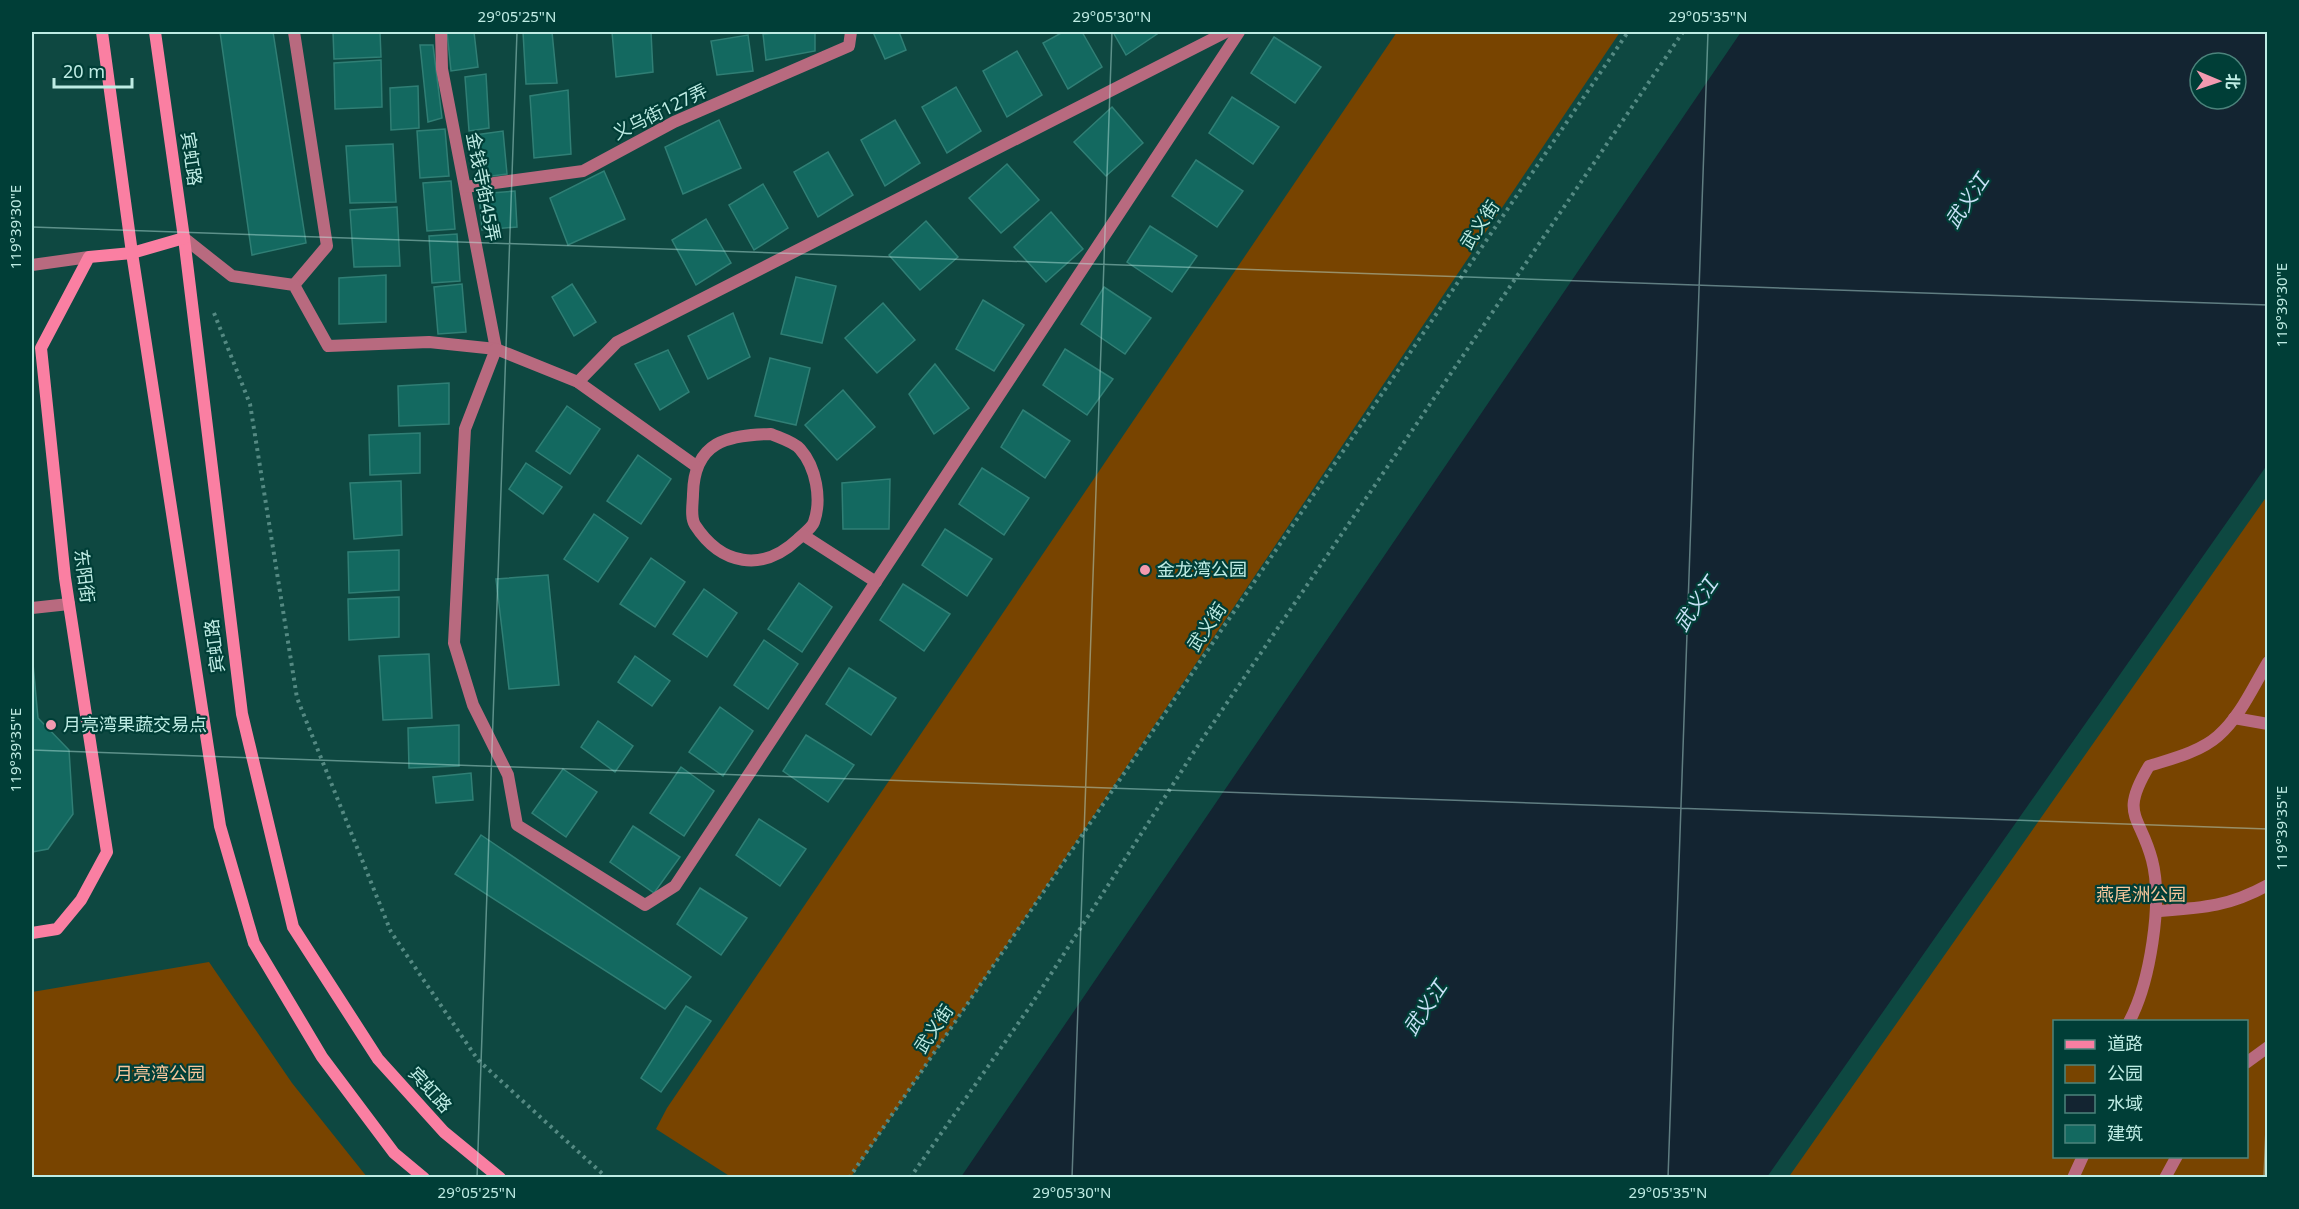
<svg xmlns="http://www.w3.org/2000/svg" width="2299" height="1209" font-family="'Noto Sans','Noto Sans SC',sans-serif">
	<style>
		.green { fill: #784400; fill-rule: evenodd }
		.water { fill: #132431; fill-rule: evenodd }
		.building { fill: #136960; stroke: #307f75; stroke-width: 1.5 }
		.lines { fill: none; stroke-linecap: round; stroke-linejoin: round }
		.path { stroke: #558a83; stroke-width: 4; stroke-dasharray: 3 4.5; stroke-linecap: butt }
		.lane { stroke: #b86a7f; stroke-width: 12 }
		.street { stroke: #b86a7f; stroke-width: 12 }
		.secondary { stroke: #fa7fa2; stroke-width: 12 }
		.ticks { fill: none; stroke: #beece4; stroke-width: 1.5; stroke-opacity: 0.45 }
		.poi-dot { fill: #f29ab0; stroke: #003e37; stroke-width: 2 }
		.labels { text-anchor: middle; stroke-width: 4.5; stroke-linejoin: round; paint-order: stroke }
		.street-label { font-size: 18px; fill: #beece4; stroke: #003e37 }
		.poi-label { font-size: 18px; fill: #beece4; stroke: #003e37; text-anchor: start }
		.park-label { font-size: 18px; fill: #f6c69b; stroke: #003e37 }
		.water-label { font-size: 20px; font-style: italic; fill: #c8e1f6; stroke: #003e37 }
		.neatline { fill: none; stroke: #beece4; stroke-width: 2 }
		.ticks-label { font-size: 15px; text-anchor: middle; fill: #beece4 }
	</style>
	<rect width="100%" height="100%" fill="#0e4841"/>
	<g class="green">
		<path d="M1397,32h223l-769,1145h-120l-75,-48 11,-21z"/>
		<path d="M2267,496v681l-479,1zM2054,1022h192v134h-192z"/>
		<path d="M209,962l83,121 75,94h-335v-185z"/>
	</g>
	<path class="water" d="M1741,32h526v433l-500,712h-806zM2200,63h36v36h-36z"/>
	<g class="building">
		<path d="M220,32h53l33,211 -54,12z"/>
		<path d="M333,32h47l1,25 -47,2z"/>
		<path d="M447,32h27l4,35 -27,4z"/>
		<path d="M523,32h29l5,51 -31,1z"/>
		<path d="M612,32h39l2,40 -37,5z"/>
		<path d="M786,32h29v19l-49,9 -3,-26z"/>
		<path d="M873,32h26l7,18 -21,9z"/>
		<path d="M1063,32h19l20,35 -34,22 -25,-46z"/>
		<path d="M1113,32h47l-34,23z"/>
		<path d="M748,35l5,36 -36,4 -6,-34z"/>
		<path d="M1274,37l47,30 -26,36 -44,-30z"/>
		<path d="M420,45h13l9,73 -14,4z"/>
		<path d="M1017,51l25,44 -35,22 -24,-46z"/>
		<path d="M381,60l1,47 -47,2 -1,-46z"/>
		<path d="M486,74l3,54 -20,3 -4,-54z"/>
		<path d="M418,86l1,42 -28,2 -1,-42z"/>
		<path d="M956,87l25,44 -34,22 -25,-46z"/>
		<path d="M568,90l3,64 -37,4 -4,-62z"/>
		<path d="M1232,97l47,30 -26,37 -44,-31z"/>
		<path d="M1112,107l31,36 -37,33 -32,-34z"/>
		<path d="M719,120l22,48 -58,26 -18,-47z"/>
		<path d="M895,120l25,43 -35,23 -24,-46z"/>
		<path d="M445,129l4,47 -29,2 -3,-47z"/>
		<path d="M503,131l4,43 -30,4 -2,-43z"/>
		<path d="M393,144l3,58 -46,1 -4,-57z"/>
		<path d="M828,152l25,43 -35,22 -24,-45z"/>
		<path d="M1196,160l47,31 -26,36 -45,-31z"/>
		<path d="M1007,164l32,36 -38,33 -32,-35z"/>
		<path d="M604,171l21,48 -57,26 -18,-47z"/>
		<path d="M451,181l4,48 -28,2 -4,-48z"/>
		<path d="M763,184l25,44 -34,22 -25,-45z"/>
		<path d="M515,191l2,36 -35,3 -3,-36z"/>
		<path d="M397,207l3,59 -46,1 -4,-57z"/>
		<path d="M1051,212l32,37 -37,33 -32,-35z"/>
		<path d="M706,219l25,44 -35,22 -24,-45z"/>
		<path d="M926,221l32,36 -38,33 -31,-35z"/>
		<path d="M1150,226l47,30 -25,36 -45,-30z"/>
		<path d="M457,234l3,47 -28,2 -3,-47z"/>
		<path d="M386,275v47l-47,2v-46z"/>
		<path d="M796,277l40,9 -14,57 -41,-9z"/>
		<path d="M462,284l4,48 -28,2 -4,-47z"/>
		<path d="M572,284l24,38 -22,14 -22,-39z"/>
		<path d="M1104,287l47,31 -26,36 -44,-30z"/>
		<path d="M983,300l41,25 -30,46 -38,-22z"/>
		<path d="M883,303l32,37 -38,33 -32,-35z"/>
		<path d="M733,313l17,44 -42,22 -20,-43z"/>
		<path d="M1065,349l48,30 -26,36 -44,-30z"/>
		<path d="M668,350l21,42 -29,18 -25,-46z"/>
		<path d="M770,358l40,10 -14,57 -41,-9z"/>
		<path d="M935,364l34,44 -35,26 -25,-40z"/>
		<path d="M449,383v41l-50,2 -1,-40z"/>
		<path d="M843,390l32,37 -38,33 -32,-35z"/>
		<path d="M567,406l33,23 -30,45 -34,-23z"/>
		<path d="M1023,410l47,31 -25,37 -44,-31z"/>
		<path d="M420,433v40l-50,2 -1,-40z"/>
		<path d="M638,455l33,24 -30,45 -34,-23z"/>
		<path d="M526,463l36,24 -19,27 -34,-25z"/>
		<path d="M982,468l47,30 -25,37 -45,-31z"/>
		<path d="M890,479l-1,50h-46l-1,-46z"/>
		<path d="M401,481l1,54 -48,4 -4,-56z"/>
		<path d="M594,514l34,24 -30,44 -34,-23z"/>
		<path d="M945,529l47,30 -25,37 -45,-31z"/>
		<path d="M399,550v40l-50,3 -1,-41z"/>
		<path d="M651,558l34,24 -30,45 -35,-23z"/>
		<path d="M548,575l11,110 -50,4 -13,-110z"/>
		<path d="M799,583l33,24 -30,45 -34,-23z"/>
		<path d="M903,584l47,30 -26,37 -44,-31z"/>
		<path d="M704,589l33,24 -30,44 -34,-23z"/>
		<path d="M399,597v40l-50,3 -1,-41z"/>
		<path d="M764,640l34,24 -30,45 -34,-24z"/>
		<path d="M32,653l6,65 31,32 4,64 -25,35 -16,3z"/>
		<path d="M429,654l3,64 -49,2 -4,-64z"/>
		<path d="M635,656l35,25 -18,25 -34,-24z"/>
		<path d="M849,668l47,30 -25,37 -45,-31z"/>
		<path d="M720,707l33,24 -30,45 -34,-24z"/>
		<path d="M598,721l35,25 -18,26 -34,-25z"/>
		<path d="M459,725v41l-50,2 -1,-40z"/>
		<path d="M806,735l48,30 -26,37 -45,-31z"/>
		<path d="M681,767l33,24 -30,45 -34,-23z"/>
		<path d="M563,769l34,23 -31,45 -34,-24z"/>
		<path d="M471,773l2,27 -37,3 -3,-26z"/>
		<path d="M759,819l47,30 -26,37 -44,-31z"/>
		<path d="M633,826l47,31 -26,36 -44,-31z"/>
		<path d="M481,835l210,142 -26,32 -210,-135z"/>
		<path d="M700,888l47,30 -26,37 -44,-31z"/>
		<path d="M686,1006l25,15 -50,71 -20,-14z"/>
	</g>
	<g class="lines">
		<g class="path">
			<path d="M214,313l36,91 47,294 94,234 87,128 129,118"/>
			<path d="M849,1178l779,-1146"/>
			<path d="M910,1178l121,-173 168,-261 484,-712"/>
		</g>
		<g class="lane">
			<path d="M441,32l1,37 54,280"/>
			<path d="M771,434c9,4 23,8 29,15 16,18 22,50 14,73 -2,6 -11,12 -16,17 -36,34 -77,26 -103,-14 -5,-8 -2,-22 -2,-31 1,-53 35,-59 78,-60z"/>
			<path d="M32,608l37,-4"/>
		</g>
		<g class="street">
			<path d="M294,32l33,214 -33,39"/>
			<path d="M465,187l118,-16 91,-49 175,-76 2,-14"/>
			<path d="M184,238l48,38 62,9 34,61 101,-4 67,7 82,33 118,84"/>
			<path d="M32,265l57,-8"/>
			<path d="M496,349l-31,80 -11,214 19,62 35,70 9,50 128,80 30,-19 564,-854"/>
			<path d="M578,382l39,-40 609,-310"/>
			<path d="M803,535l73,47"/>
			<path d="M2234,718l34,6"/>
			<path d="M2158,911c44,-3 70,-4 110,-26"/>
			<path d="M2129,1022c21,-39 34,-120 23,-162 -12,-46 -33,-44 -3,-94 22,-7 51,-14 69,-30 22,-19 35,-49 50,-74"/>
			<path d="M2246,1063l22,-16"/>
			<path d="M2073,1178l10,-22"/>
			<path d="M2165,1178l12,-22"/>
		</g>
		<g class="secondary">
			<path d="M102,32l30,221 88,573 34,117 68,114 72,96 30,25"/>
			<path d="M155,32l29,206 58,476 51,213 85,132 66,73 56,46"/>
			<path d="M32,933l25,-4 24,-29 26,-48 -42,-274 -24,-230 48,-91 43,-4 52,-15"/>
		</g>
	</g>
	<path class="ticks" d="M32,227l2236,78M32,750l2236,79M477,1178l40,-1146M1072,1178l40,-1146M1668,1178l40,-1146M2264,1178l4,-100"/>
	<g class="poi-dot">
		<circle cx="1145" cy="570" r="6"/>
		<circle cx="51" cy="725" r="6"/>
	</g>
	<g class="labels">
		<g class="street-label">
			<text transform="translate(660 112) rotate(-26)" y="6">义乌街127弄</text>
			<text transform="translate(191 159) rotate(82)" y="6">宾虹路</text>
			<text transform="translate(483 187) rotate(79)" y="6">金钱寺街45弄</text>
			<text transform="translate(1480 225) rotate(-56)" y="6">武义街</text>
			<text transform="translate(84 576) rotate(83)" y="6">东阳街</text>
			<text transform="translate(1207 627) rotate(-56)" y="6">武义街</text>
			<text transform="translate(215 646) rotate(-97)" y="6">宾虹路</text>
			<text transform="translate(934 1029) rotate(-56)" y="6">武义街</text>
			<text transform="translate(430 1090) rotate(48)" y="6">宾虹路</text>
		</g>
		<g class="poi-label">
			<text x="1157" y="576">金龙湾公园</text>
			<text x="63" y="731">月亮湾果蔬交易点</text>
		</g>
		<g class="park-label">
			<text x="2141" y="901">燕尾洲公园</text>
			<text x="160" y="1080">月亮湾公园</text>
		</g>
		<g class="water-label">
			<text transform="translate(1967 201) rotate(-56)" y="7">武义江</text>
			<text transform="translate(1696 604) rotate(-56)" y="7">武义江</text>
			<text transform="translate(1425 1008) rotate(-56)" y="7">武义江</text>
		</g>
	</g>
	<rect width="2299" height="1209" fill="none" stroke="#003e37" stroke-width="66"/>
	<rect x="2053" y="1020" width="195" height="138" fill="#003e37" stroke="#4c847c" stroke-width="1.5"/>
	<rect x="2065" y="1040" width="30" height="9" fill="#fa7fa2" stroke="#4c847c" stroke-width="1.5"/>
	<text x="2107" y="1050" font-size="18" fill="#beece4">道路</text>
	<rect x="2065" y="1065" width="30" height="18" fill="#784400" stroke="#4c847c" stroke-width="1.5"/>
	<text x="2107" y="1080" font-size="18" fill="#beece4">公园</text>
	<rect x="2065" y="1095" width="30" height="18" fill="#132431" stroke="#4c847c" stroke-width="1.5"/>
	<text x="2107" y="1110" font-size="18" fill="#beece4">水域</text>
	<rect x="2065" y="1125" width="30" height="18" fill="#136960" stroke="#4c847c" stroke-width="1.5"/>
	<text x="2107" y="1140" font-size="18" fill="#beece4">建筑</text>
	<g transform="translate(2218 81) rotate(92)"><circle r="28" fill="#003e37" stroke="#4c847c" stroke-width="1.5"/>
	<path d="M0-4.5L10 22L0 15L-10 22Z" fill="#f29ab0"/>
	<text y="-9" font-size="16" font-weight="bold" text-anchor="middle" fill="#beece4">北</text>
	</g>
	<path d="M54 78v9h78v-9" fill="none" stroke="#beece4" stroke-width="3"/>
	<text x="63" y="78" font-size="18" fill="#beece4" stroke="#003e37" stroke-width="4.5" paint-order="stroke">20 m</text>
	<rect x="33" y="33" width="2233" height="1143" class="neatline"/>
	<g class="ticks-label">
		<text x="517" y="22">29°05'25"N</text>
		<text x="1112" y="22">29°05'30"N</text>
		<text x="1708" y="22">29°05'35"N</text>
		<text transform="translate(16 227) rotate(-90)" y="5">119°39'30"E</text>
		<text transform="translate(2282 305) rotate(-90)" y="5">119°39'30"E</text>
		<text transform="translate(16 750) rotate(-90)" y="5">119°39'35"E</text>
		<text transform="translate(2282 828) rotate(-90)" y="5">119°39'35"E</text>
		<text x="477" y="1198">29°05'25"N</text>
		<text x="1072" y="1198">29°05'30"N</text>
		<text x="1668" y="1198">29°05'35"N</text>
	</g>
</svg>
